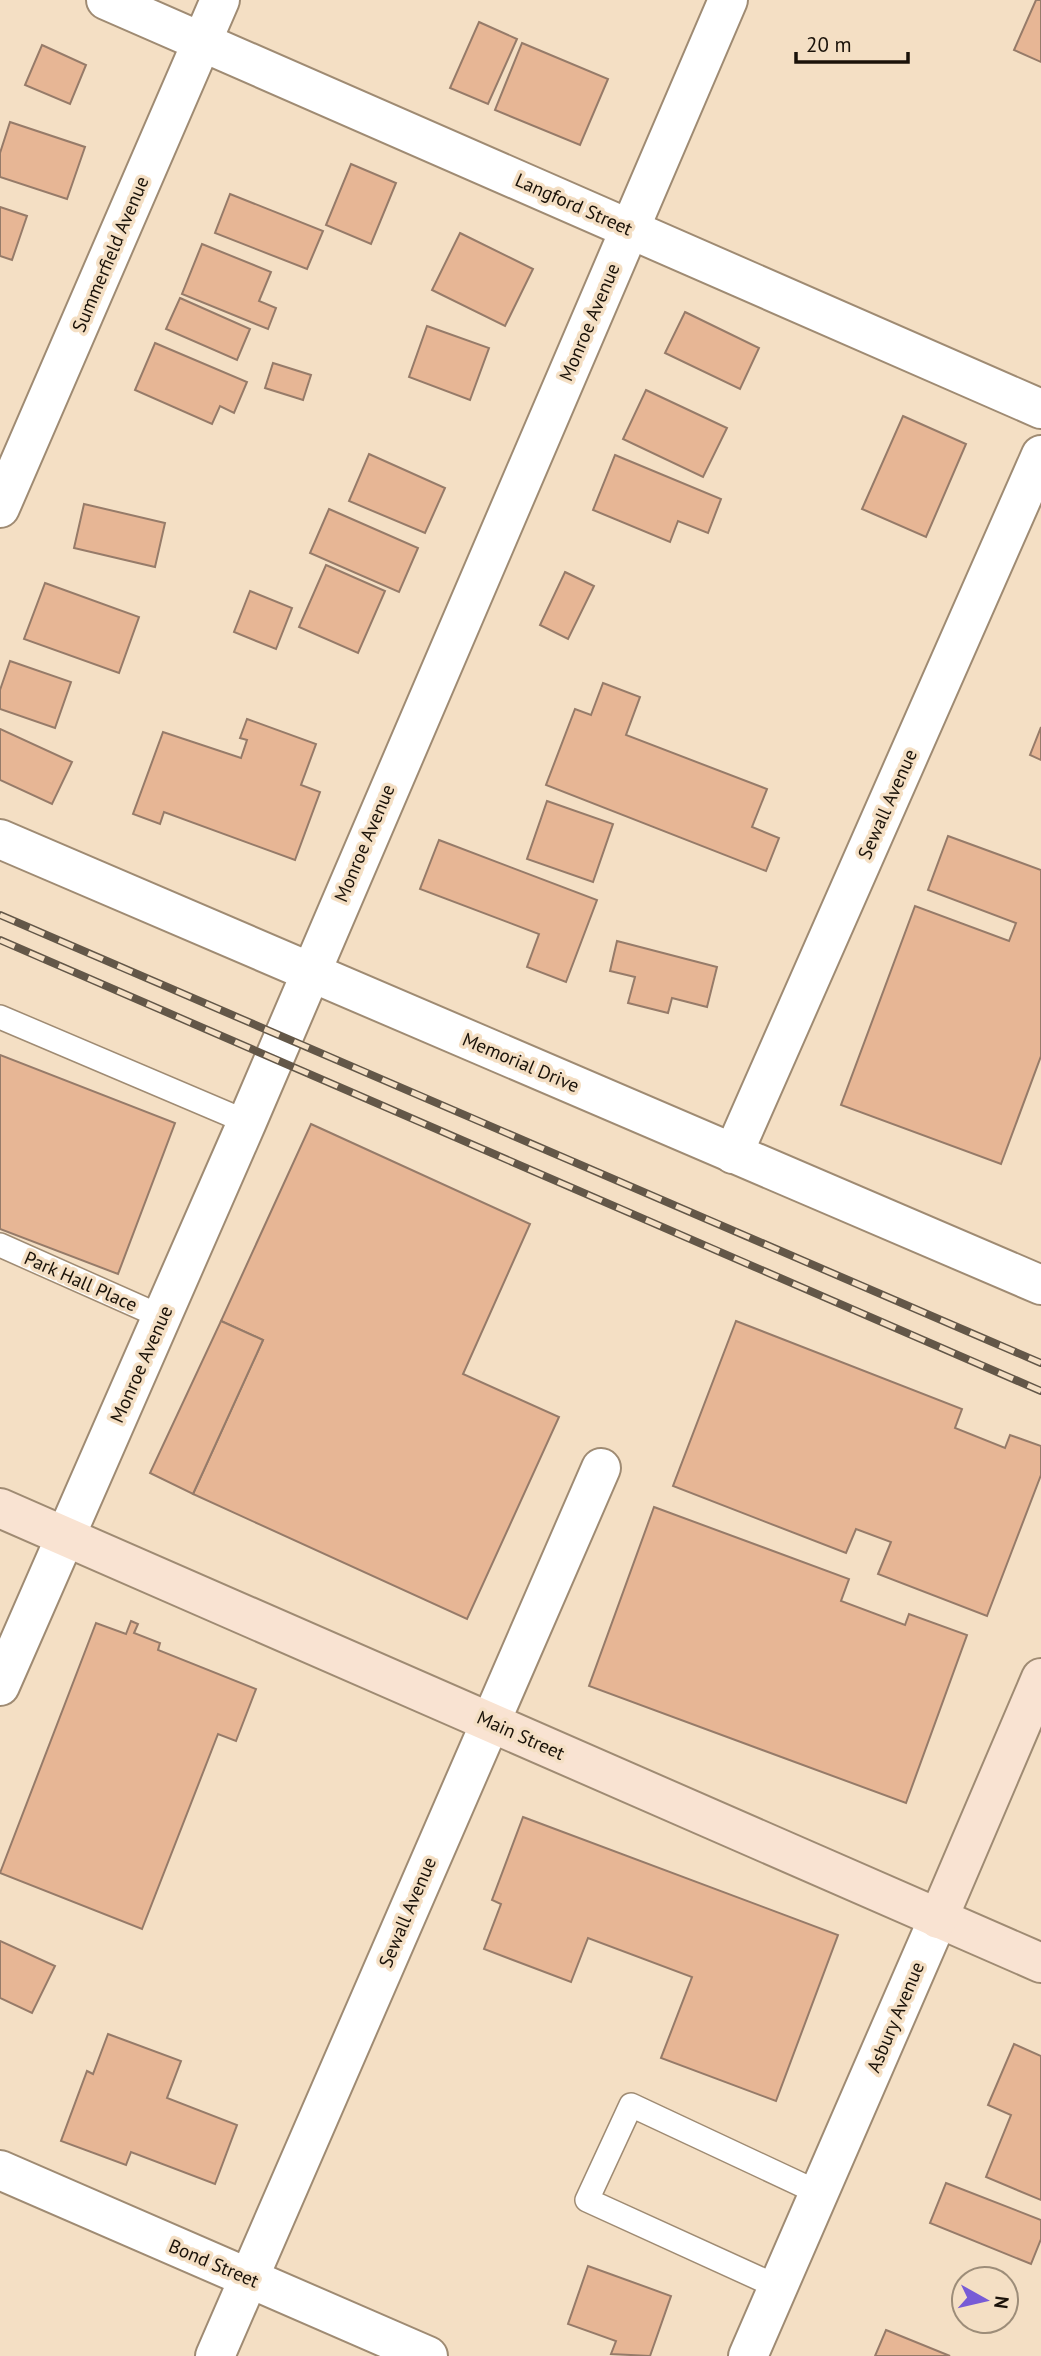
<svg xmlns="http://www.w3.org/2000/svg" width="1041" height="2356" font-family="'PT Sans',sans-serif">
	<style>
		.building { fill: #e7b695; stroke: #967b69; stroke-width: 2 }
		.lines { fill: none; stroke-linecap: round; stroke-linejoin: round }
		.service-casing { stroke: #9f8b73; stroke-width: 26 }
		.minor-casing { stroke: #9f8b73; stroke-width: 42 }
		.tertiary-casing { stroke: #9f8b73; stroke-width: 42 }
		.secondary-casing { stroke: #9f8b73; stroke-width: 42 }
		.service { stroke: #fff; stroke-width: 23 }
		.minor { stroke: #fff; stroke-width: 38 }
		.tertiary { stroke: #fff; stroke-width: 38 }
		.secondary { stroke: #f9e3d2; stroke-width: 38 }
		.rail-casing { stroke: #635748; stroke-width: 8 }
		.rail { stroke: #f4dfc4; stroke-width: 5; stroke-dasharray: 16; stroke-linecap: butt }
		.labels { text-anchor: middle; stroke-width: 7; stroke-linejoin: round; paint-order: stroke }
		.street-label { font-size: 19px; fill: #1a1209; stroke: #f4dfc4 }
	</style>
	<rect width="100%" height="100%" fill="#f4dfc4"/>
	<g class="building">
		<path d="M1036,0h5v62l-27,-12z"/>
		<path d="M479,22l38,17 -29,65 -38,-16z"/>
		<path d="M522,43l86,36 -28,66 -85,-35z"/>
		<path d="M42,45l44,20 -16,39 -45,-19z"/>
		<path d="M10,122l75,25 -18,52 -67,-22v-24z"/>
		<path d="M351,164l45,19 -25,61 -45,-19z"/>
		<path d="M230,194l93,37 -16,38 -92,-36z"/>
		<path d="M0,207l27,9 -15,44 -12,-4z"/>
		<path d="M460,233l73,36 -28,57 -73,-36z"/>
		<path d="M202,244l69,28 -12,29 17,7 -8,21 -86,-35z"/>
		<path d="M180,298l70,31 -13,31 -71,-31z"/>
		<path d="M685,312l74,36 -19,41 -75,-36z"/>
		<path d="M427,326l62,22 -19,52 -61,-23z"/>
		<path d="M155,343l92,39 -13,31 -14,-7 -8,18 -77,-34z"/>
		<path d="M273,363l38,12 -8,25 -38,-12z"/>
		<path d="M646,390l81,38 -24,49 -80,-38z"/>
		<path d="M903,416l63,28 -40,93 -64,-28z"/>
		<path d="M369,454l76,34 -20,45 -76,-32z"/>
		<path d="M615,455l106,44 -13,34 -30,-12 -8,21 -77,-32z"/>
		<path d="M84,504l81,19 -10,44 -81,-19z"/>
		<path d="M329,509l89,39 -19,44 -89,-39z"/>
		<path d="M326,565l59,26 -27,62 -59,-26z"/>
		<path d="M565,572l29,14 -26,53 -28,-14z"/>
		<path d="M45,583l94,34 -20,56 -95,-34z"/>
		<path d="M250,591l42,17 -16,41 -42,-17z"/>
		<path d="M10,661l61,21 -16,46 -55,-19v-19z"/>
		<path d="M603,683l37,14 -14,38 141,54 -15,38 27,11 -13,33 -220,-86 29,-76 16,6z"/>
		<path d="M247,719l69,25 -15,41 19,7 -25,68 -131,-48 -4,12 -27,-10 30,-82 78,26 6,-18 -7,-2z"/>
		<path d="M1041,727v33l-11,-5z"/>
		<path d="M0,729l72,33 -20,42 -52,-24z"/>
		<path d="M547,801l66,23 -20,58 -66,-23z"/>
		<path d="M948,836l93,34v186l-40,108 -160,-59 74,-199 94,35 7,-18 -88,-33z"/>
		<path d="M439,840l158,60 -31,82 -39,-15 12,-33 -119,-45z"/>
		<path d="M617,941l100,26 -10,40 -35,-9 -4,15 -40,-10 7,-26 -25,-6z"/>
		<path d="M0,1055l175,68 -57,151 -118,-45z"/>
		<path d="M311,1124l219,100 -67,150 96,43 -92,202 -274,-125 70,-154 -42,-19z"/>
		<path d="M221,1321l42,19 -70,154 -43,-21z"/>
		<path d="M736,1321l226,88 -7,19 50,20 5,-13 31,11v29l-54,141 -109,-42 13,-32 -35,-13 -10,24 -173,-67z"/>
		<path d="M654,1507l195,72 -8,22 64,24 4,-11 58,21 -61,168 -317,-117z"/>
		<path d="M131,1621l7,3 -4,9 26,10 -2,7 98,39 -20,52 -18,-7 -76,195 -142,-56 96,-250 30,11z"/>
		<path d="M523,1817l315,118 -62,166 -115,-43 31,-81 -104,-39 -17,44 -87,-33 17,-45 -9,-4z"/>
		<path d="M0,1941l55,25 -23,47 -32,-15z"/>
		<path d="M108,2034l73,27 -14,37 70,27 -22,59 -84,-32 -5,13 -65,-24 26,-70 6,3z"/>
		<path d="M1014,2044l27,12v144l-55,-23 25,-62 -23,-10z"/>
		<path d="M946,2183l95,37v19l-10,25 -101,-41z"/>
		<path d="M588,2266l83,30 -21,60 -39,-2 5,-13 -48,-17z"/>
		<path d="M886,2330l64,26h-75z"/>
	</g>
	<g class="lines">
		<g class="service-casing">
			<g id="service">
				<path d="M0,1017l247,105"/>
				<path d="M0,1245l162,72"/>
				<path d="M778,2287l-191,-87 44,-95 188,88"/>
			</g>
		</g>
		<g class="minor-casing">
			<g id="minor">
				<path d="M106,0l935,409"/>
				<path d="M0,508l220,-508"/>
				<path d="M733,1154l308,-699"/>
				<path d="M0,1686l247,-564 481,-1122"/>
				<path d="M0,2170l428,186"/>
				<path d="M215,2356l386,-888"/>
			</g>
		</g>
		<g class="tertiary-casing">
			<g id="tertiary">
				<path d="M0,839l1041,446"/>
				<path d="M748,2356l190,-437"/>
			</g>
		</g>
		<g class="secondary-casing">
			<g id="secondary">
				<path d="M0,1508l1041,455"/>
				<path d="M938,1919l103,-241"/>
			</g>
		</g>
		<use href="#service" class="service"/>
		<use href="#minor" class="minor"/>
		<use href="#tertiary" class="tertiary"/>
		<use href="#secondary" class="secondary"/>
		<g class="rail-casing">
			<g id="rail">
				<path d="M0,915l1041,448"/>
				<path d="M0,940l1041,451"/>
			</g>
		</g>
		<use href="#rail" class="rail"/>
	</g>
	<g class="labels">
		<g class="street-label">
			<text transform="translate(574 204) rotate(24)" y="7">Langford Street</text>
			<text transform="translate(110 254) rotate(-67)" y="7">Summerfield Avenue</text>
			<text transform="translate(589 322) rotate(-67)" y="7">Monroe Avenue</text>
			<text transform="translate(887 804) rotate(-66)" y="7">Sewall Avenue</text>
			<text transform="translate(364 843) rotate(-67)" y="7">Monroe Avenue</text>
			<text transform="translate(521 1062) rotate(23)" y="7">Memorial Drive</text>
			<text transform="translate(81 1281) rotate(24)" y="7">Park Hall Place</text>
			<text transform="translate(141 1364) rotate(-66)" y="7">Monroe Avenue</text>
			<text transform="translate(521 1735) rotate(24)" y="7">Main Street</text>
			<text transform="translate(407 1912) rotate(-67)" y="7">Sewall Avenue</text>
			<text transform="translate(895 2017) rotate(-67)" y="7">Asbury Avenue</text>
			<text transform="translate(214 2263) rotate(23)" y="7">Bond Street</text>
		</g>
	</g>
	<g transform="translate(985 2300) rotate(98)"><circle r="33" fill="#f4dfc4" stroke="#9d8d79" stroke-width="2"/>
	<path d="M0-5L12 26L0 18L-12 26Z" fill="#775bd6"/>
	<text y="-10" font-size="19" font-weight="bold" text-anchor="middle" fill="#1a1209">N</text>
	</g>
	<path d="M796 52v10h112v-10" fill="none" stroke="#1a1209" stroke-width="3.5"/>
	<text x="806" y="52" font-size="21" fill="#1a1209" stroke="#f4dfc4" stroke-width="5" paint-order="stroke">20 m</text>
</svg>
